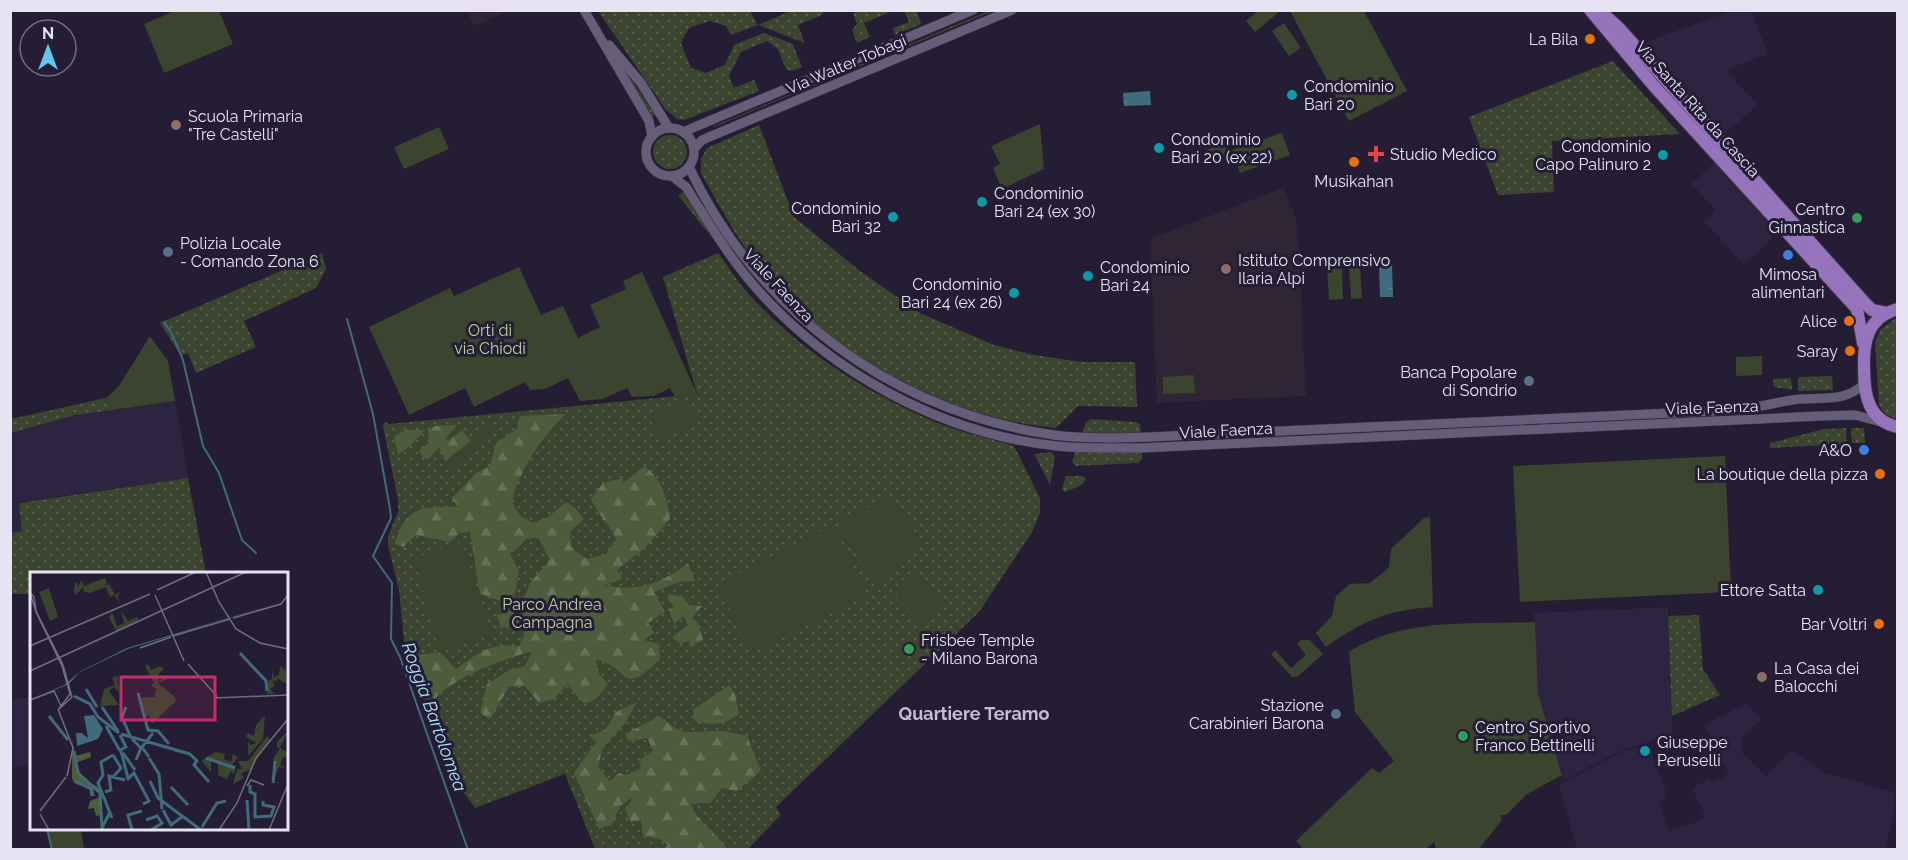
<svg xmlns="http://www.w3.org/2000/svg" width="1908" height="860" font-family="Raleway,sans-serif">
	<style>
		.built { fill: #2d2441 }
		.education { fill: #2f2534 }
		.grass { fill: url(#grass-dots) }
		.forest { fill: url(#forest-firs) }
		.garden { fill: #3a442f }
		.water { fill: url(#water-ripples) }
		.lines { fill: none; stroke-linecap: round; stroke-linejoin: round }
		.stream { stroke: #406b7c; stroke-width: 2 }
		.minor-casing { stroke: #3e374b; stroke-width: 10 }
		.major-casing { stroke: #3e374b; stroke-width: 14 }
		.minor { stroke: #665e79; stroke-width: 9 }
		.major { stroke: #9574bc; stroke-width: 12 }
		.food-dot { fill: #e8710a; stroke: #241d34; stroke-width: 2 }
		.culture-dot { fill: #0f9aa8; stroke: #241d34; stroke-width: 2 }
		.education-dot { fill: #8d6e63; stroke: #241d34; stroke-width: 2 }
		.health-dot { fill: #e0444e; stroke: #241d34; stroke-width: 2 }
		.leisure-dot { fill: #2e9e5b; stroke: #241d34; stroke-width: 2 }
		.service-dot { fill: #5c6f8a; stroke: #241d34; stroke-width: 2 }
		.shop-dot { fill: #3f7fe0; stroke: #241d34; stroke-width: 2 }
		.labels { text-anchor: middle; stroke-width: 6; stroke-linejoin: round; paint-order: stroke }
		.poi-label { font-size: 16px; fill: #e7e3f3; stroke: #241d34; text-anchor: end }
		.street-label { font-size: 16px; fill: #e7e3f3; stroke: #241d34 }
		.park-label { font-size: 16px; fill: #b9d499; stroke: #241d34 }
		.neighbourhood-label { font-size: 18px; font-weight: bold; fill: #c3bbd9; stroke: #241d34 }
		.water-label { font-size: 18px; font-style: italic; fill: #aae3fc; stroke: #241d34 }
		.inset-river { fill: none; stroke: #406b7c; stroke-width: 3 }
		.inset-road { fill: none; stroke: #726c80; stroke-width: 1.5 }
		.view { fill: #c62c6a; fill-opacity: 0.15; stroke: #c62c6a; stroke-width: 3 }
		.inset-edge { fill: none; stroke: #e7e3f3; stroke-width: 3 }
	</style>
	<defs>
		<pattern id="grass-dots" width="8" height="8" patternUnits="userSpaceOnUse" patternTransform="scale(1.5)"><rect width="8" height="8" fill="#3a442f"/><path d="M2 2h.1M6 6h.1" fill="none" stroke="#565f4e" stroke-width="1.8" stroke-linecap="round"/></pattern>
		<pattern id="forest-firs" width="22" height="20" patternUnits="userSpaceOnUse" patternTransform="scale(1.5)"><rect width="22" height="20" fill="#4d5c3b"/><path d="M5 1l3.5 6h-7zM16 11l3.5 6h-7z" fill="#677358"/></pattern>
		<pattern id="water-ripples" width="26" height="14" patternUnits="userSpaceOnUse" patternTransform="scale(1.5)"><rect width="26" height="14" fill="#406b7c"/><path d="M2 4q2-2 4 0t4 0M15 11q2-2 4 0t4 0" fill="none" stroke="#5c808f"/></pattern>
	</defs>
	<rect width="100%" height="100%" fill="#241d34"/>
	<g class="built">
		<path d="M1731,11h20l17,43 -42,16 32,35 -36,31 -84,-91z"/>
		<path d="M1718,159l62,71 -36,35 -40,-44 12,-10 -24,-27z"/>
		<path d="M175,401l13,77 -169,24 3,29 -11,2v-100l64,-18z"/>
		<path d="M1668,607l5,127 -50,16 -59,30 -26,-87 -4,-80z"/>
		<path d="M31,697v68l-20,3 -1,-68z"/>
		<path d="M1746,704l15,15 -20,19 1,15 24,23 25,-25 33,22 70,19 1,16 -10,41h-308l-18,-64 65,-34 24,-7 20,53 -9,4 10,30 28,-9 9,-5 -14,-29 17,-9 3,4 17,-9 -25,-49z"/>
	</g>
	<g class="education">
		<path d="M467,11h42l-35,15z"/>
		<path d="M1284,187l13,36 9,173 -149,7 -7,-164z"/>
	</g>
	<g class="grass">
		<path d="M856,10h37v1l-29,12 6,14 -13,6 -5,-13 5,-6 -4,-11z"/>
		<path d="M991,10l2,1 -279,116v-1z"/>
		<path d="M598,11h152l8,14 33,-14h31l2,3 -26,11 7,18 -47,-18 -27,10 -5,-9 -16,-5 -21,7 -8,15 10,25 15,5 19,-8 9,-20 30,-12 29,11 9,23 -10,4 -6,-2 -8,-20 -11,-8 -26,11 -12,24 5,12 20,-8 5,11 -75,29 -7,-1 -11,-9z"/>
		<path d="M904,11h13l4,13 -26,11 -2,-7 16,-6z"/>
		<path d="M1613,61l67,73 -128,7 2,51 -56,3 -29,-78z"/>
		<path d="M625,70l30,45 -4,2z"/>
		<path d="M759,125l35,92 66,54 62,43 72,31 40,10 48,7h53l2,45 -59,-1 -22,22c-115,-10 -246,-84 -311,-180 -16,-24 -30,-50 -44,-75v-14l6,-11z"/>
		<circle cx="670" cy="152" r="17"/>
		<path d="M683,192l25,39v2l-30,-38z"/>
		<path d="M322,253l4,16 -10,19 -72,33 12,26 -60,26 -8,-20 -7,3 -21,-33z"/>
		<path d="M718,253c10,13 19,28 30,40 49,56 119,100 187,129 25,10 53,16 79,24l26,52v15l-8,19 -53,80 -203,195 5,8 -33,34h-153l-30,-75 -90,34 -22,-31 -49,-136 -5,-51 -11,-45v-9l10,-24v-12l-15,-74 2,-4 4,2 308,-30 -34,-117z"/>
		<path d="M1897,317h1l-1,102 -12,-5 -6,-9 -4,-63 5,-12z"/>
		<path d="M1832,376l1,14 -35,1v-14z"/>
		<path d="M1791,378l1,12 -18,-3 -1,-8z"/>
		<path d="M106,398l6,12 -37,5 -64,18v-14z"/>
		<path d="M1091,419l44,3 5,2 1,9h-59l4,-11z"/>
		<path d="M1846,428l1,16 -77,4v-5l54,-14z"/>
		<path d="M1851,428h13l1,15h-13z"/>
		<path d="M1051,452l4,5 -5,28 -16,-31z"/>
		<path d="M1075,452h67v7l-4,4 -62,3 -4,-4z"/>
		<path d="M1066,476h17l3,3 -6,7 -15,6 -3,-3z"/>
		<path d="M188,478l18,95 -174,1 -1,20h-20v-61l11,-2 -3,-28z"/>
		<path d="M1699,615l4,54 17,26 -48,21 -4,-100z"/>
	</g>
	<g class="forest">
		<path d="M566,414c-25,24 -46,54 -54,88l7,13 14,8 15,-6 18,-15 9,6 9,11 -14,13 2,17 15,10 19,-5 10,-15c-7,-16 -18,-24 -25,-40l12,-16 20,-5v5l21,-16c17,9 24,33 26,52l-25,29 -28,22 6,9 -18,6c31,8 58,-2 83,-22l7,18 -16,1 -25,10 11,20 -17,11 6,10 -10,7 15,4 1,15c-41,41 -29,7 -64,1l3,14 9,10 -12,15 -12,5 -17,-20 -13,15 -15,4 -14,-17 -16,1 -19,32 -10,-6 7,-29 22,-14 16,-4 7,-15c-33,10 -73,24 -98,48l-18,-43 24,-4 16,17c23,-17 34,-26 63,-23l8,-16 -5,-9 -21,7 -4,-13 24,-8 9,-24 20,-23 -12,-23 -11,2 -17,15 9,18 -4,21 -15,8 -20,-7 -10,-62 -11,1 -9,9 -34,-7 -13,12 -8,-3c10,-37 27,-38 63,-37l-6,-9 24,-25 14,-7 6,-23 21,-14 3,-13z"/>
		<path d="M457,425l-12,14 4,1 13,-10 9,11 -26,20 -6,-13 -11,11 -5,-1 -4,-8 10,-7 -1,-12 7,-5z"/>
		<path d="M406,430h19l-14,15 -13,10 -4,-19z"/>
		<path d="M669,594l14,3 6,8 13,1 -10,12 5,3 6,19 -14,7 1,-7 -9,4 -9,-7 16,-12 -4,-9 -10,8 -5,-14 5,-3 -6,-7z"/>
		<path d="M729,685l6,9 4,20c-15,11 -27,12 -44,7l-2,-11z"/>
		<path d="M637,702l-12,21 -23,26 -4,18 12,14 9,-8 7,2 15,-7 -2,-7 14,-11 -6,-12 -18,3 -4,-7 35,-18c25,21 23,16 53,15 11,-1 23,3 34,5l14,35 -24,20 -15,-3 -12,15 -19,1c7,19 25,28 36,45h-63l4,-4 -7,-5 -18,-5 -2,-15 -10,2 -6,-12 9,-13 -14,9 -8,19 -13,4 -25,-56 22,-31 -6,-6 16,-7 10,-17z"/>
	</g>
	<g class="garden">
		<path d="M177,10l42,1 14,33 -69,29 -20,-49z"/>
		<path d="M1259,10l20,2 -24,20 -9,-11z"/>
		<path d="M1290,11h74l43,80 -58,30z"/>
		<path d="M1284,23l17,25 -12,8 -17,-25z"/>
		<path d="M1040,124l4,45 -42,20 -9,-21 7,-4 -9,-18z"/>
		<path d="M439,127l10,22 -45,20 -10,-22z"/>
		<path d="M1282,133l8,22 -50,18 -8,-23z"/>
		<path d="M1226,141l5,11 -22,10 -4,-11z"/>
		<path d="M519,267l22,48 22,-9 15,32 22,-11 -10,-22 36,-16 -3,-8 19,-9 55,122 -22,3 -5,-9 -16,8 -22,1 -5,-9 -24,11 -23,2 -12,-23 -23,11 -15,1 -5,-8 -51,25 -9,-19 -56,27 -40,-88 81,-39 4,8z"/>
		<path d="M1360,267l2,31 -11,1 -2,-31z"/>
		<path d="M1342,268l1,31 -14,1 -2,-31z"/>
		<path d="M150,336l18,25 7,40 -63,9 -6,-12 13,-12z"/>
		<path d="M1762,356v19l-26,1v-19z"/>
		<path d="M1194,375l1,18 -32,1v-17z"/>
		<path d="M690,401l8,24 -40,13 -8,-23z"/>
		<path d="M488,425l4,4 -40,39 -6,-4z"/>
		<path d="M1725,456l6,136 -211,10 -7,-136z"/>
		<path d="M888,497l35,45 -47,46 -39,-67z"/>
		<path d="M1430,517l3,90c-45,3 -71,14 -107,40l-10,-14 16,-17 4,-20 14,-12 20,-1 15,-12 4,-4 2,-18 33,-31z"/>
		<path d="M832,524l35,71 -117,58 -32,-68z"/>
		<path d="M462,542l30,92 -52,18 -26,-94z"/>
		<path d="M912,572l32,34 -20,19 -33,-34z"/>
		<path d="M1535,622l3,71 24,82 -35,19 -21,21h-6l2,5 -23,29h-43l-2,-7 -8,7 -122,1 -8,-9 76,-73 7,5 15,-12 -39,-49 -6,-60c54,-35 123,-27 186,-30z"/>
		<path d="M1301,640h9l13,14 -26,23h-5l-21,-23 4,-4 16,18 15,-13 -9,-11z"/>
		<path d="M46,829h35l3,20h-33z"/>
	</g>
	<g class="water">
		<path d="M1150,91l1,14 -27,1 -1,-13z"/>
		<path d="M1392,264l1,33h-13l-1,-32z"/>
	</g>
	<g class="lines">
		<g class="stream">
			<path d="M347,319l26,95 17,95 1,9 -18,38 19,27 -1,56 9,18 68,193"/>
			<path d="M164,322l7,10"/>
			<path d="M172,334l11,26 20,86 16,27 23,67 14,13"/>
			<path d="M47,828l5,22"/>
		</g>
		<g class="minor-casing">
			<g id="minor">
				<path d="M584,10l65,111 3,16"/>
				<path d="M609,45l32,38 28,45"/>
				<circle cx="670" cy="152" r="24"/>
				<path d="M683,132l290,-122"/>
				<path d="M694,149l8,-9 310,-130"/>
				<path d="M689,167c69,146 206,245 365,268 31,4 64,3 95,2l587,-27c20,-2 37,-7 56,-10 27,-4 51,4 72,-16"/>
				<path d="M672,176l14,11c20,32 40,65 64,94 76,90 191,153 307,165 28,3 55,2 83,2l680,-32 35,-1 26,7"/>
			</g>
		</g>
		<g class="major-casing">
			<g id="major">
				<path d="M1590,10l63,75 204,224 6,34"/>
				<path d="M1599,10l20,18 245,274 8,8 15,3"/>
				<path d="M1898,309c-30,8 -35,32 -34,59 0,26 4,53 34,59"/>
			</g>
		</g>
		<use href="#minor" class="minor"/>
		<use href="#major" class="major"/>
	</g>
	<g class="food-dot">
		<circle cx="1590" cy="39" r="6"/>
		<circle cx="1354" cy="162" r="6"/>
		<circle cx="1849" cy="321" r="6"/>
		<circle cx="1850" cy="351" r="6"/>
		<circle cx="1880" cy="474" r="6"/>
		<circle cx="1879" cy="624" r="6"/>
	</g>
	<g class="culture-dot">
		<circle cx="1292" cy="95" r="6"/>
		<circle cx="1159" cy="148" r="6"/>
		<circle cx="1663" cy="155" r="6"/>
		<circle cx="982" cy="202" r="6"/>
		<circle cx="893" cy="217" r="6"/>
		<circle cx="1088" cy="276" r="6"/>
		<circle cx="1014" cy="293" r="6"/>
		<circle cx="1818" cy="590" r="6"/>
		<circle cx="1645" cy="751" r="6"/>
	</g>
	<g class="education-dot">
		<circle cx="176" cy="125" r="6"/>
		<circle cx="1226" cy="269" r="6"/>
		<circle cx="1762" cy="677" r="6"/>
	</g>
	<path class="health-dot" d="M1373 145h6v6h6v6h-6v6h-6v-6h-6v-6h6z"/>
	<g class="leisure-dot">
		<circle cx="1857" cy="218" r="6"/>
		<circle cx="909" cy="649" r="6"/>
		<circle cx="1463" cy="736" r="6"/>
	</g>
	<g class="service-dot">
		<circle cx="168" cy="252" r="6"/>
		<circle cx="1529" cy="381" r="6"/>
		<circle cx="1336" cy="714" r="6"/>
	</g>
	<g class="shop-dot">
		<circle cx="1788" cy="255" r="6"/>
		<circle cx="1864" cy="450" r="6"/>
	</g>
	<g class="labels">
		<g class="poi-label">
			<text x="1578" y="45">La Bila</text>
			<text x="1304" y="92" text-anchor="start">Condominio<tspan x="1304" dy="18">Bari 20</tspan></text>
			<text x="188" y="122" text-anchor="start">Scuola Primaria<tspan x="188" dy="18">"Tre Castelli"</tspan></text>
			<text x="1171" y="145" text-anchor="start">Condominio<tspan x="1171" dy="18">Bari 20 (ex 22)</tspan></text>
			<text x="1651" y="152">Condominio<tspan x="1651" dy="18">Capo Palinuro 2</tspan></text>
			<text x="1390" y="160" text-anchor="start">Studio Medico</text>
			<text x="1354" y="187" text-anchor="middle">Musikahan</text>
			<text x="994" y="199" text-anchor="start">Condominio<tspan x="994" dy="18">Bari 24 (ex 30)</tspan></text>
			<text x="881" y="214">Condominio<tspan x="881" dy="18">Bari 32</tspan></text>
			<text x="1845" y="215">Centro<tspan x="1845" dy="18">Ginnastica</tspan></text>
			<text x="180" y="249" text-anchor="start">Polizia Locale<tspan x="180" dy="18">- Comando Zona 6</tspan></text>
			<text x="1238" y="266" text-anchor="start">Istituto Comprensivo<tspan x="1238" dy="18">Ilaria Alpi</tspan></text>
			<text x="1100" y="273" text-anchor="start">Condominio<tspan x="1100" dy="18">Bari 24</tspan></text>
			<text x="1788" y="280" text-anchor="middle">Mimosa<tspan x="1788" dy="18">alimentari</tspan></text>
			<text x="1002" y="290">Condominio<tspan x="1002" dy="18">Bari 24 (ex 26)</tspan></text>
			<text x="1837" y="327">Alice</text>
			<text x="1838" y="357">Saray</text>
			<text x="1517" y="378">Banca Popolare<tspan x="1517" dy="18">di Sondrio</tspan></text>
			<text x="1852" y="456">A&amp;O</text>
			<text x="1868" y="480">La boutique della pizza</text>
			<text x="1806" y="596">Ettore Satta</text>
			<text x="1867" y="630">Bar Voltri</text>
			<text x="921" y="646" text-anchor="start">Frisbee Temple<tspan x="921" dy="18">- Milano Barona</tspan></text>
			<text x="1774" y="674" text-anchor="start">La Casa dei<tspan x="1774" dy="18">Balocchi</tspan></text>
			<text x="1324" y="711">Stazione<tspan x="1324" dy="18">Carabinieri Barona</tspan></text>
			<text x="1475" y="733" text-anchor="start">Centro Sportivo<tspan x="1475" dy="18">Franco Bettinelli</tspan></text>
			<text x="1657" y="748" text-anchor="start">Giuseppe<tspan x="1657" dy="18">Peruselli</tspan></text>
		</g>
		<g class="street-label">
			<text transform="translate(846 64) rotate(-23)" y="6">Via Walter Tobagi</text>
			<text transform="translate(1698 109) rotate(48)" y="6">Via Santa Rita da Cascia</text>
			<text transform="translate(779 285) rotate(47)" y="6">Viale Faenza</text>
			<text transform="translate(1712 407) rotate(-2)" y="6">Viale Faenza</text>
			<text transform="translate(1226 430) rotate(-3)" y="6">Viale Faenza</text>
		</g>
		<g class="park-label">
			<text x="490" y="336">Orti di<tspan x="490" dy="18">via Chiodi</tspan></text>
			<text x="552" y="610">Parco Andrea<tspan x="552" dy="18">Campagna</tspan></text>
		</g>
		<g class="neighbourhood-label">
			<text x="974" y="720">Quartiere Teramo</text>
		</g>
		<g class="water-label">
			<text transform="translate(434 717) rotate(70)" y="6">Roggia Bartolomea</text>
		</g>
	</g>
	<g transform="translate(30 572)">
		<rect width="258" height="258" fill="#241d34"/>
		<path d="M75,6l2,5 -3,3 5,-2 6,11 7,-4 -5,5 4,9 -7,-10 -4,2 -4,-10 -16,6 -6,-1 -1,-5 -7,8 -2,-5 1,-7 3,-1 -1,6 5,-8 2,6zM91,38l7,11 9,-4 2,3 -23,11 -7,-14 3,-5 5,14 7,-3zM255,91l3,29 -1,-8 -10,-6v4l-5,-2 3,6 -5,3 5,5h-8l1,-13 6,-3h-2v-8l2,7 4,-1 3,-10 4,4zM118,92l3,6 9,-4 4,3 -5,4 -1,9 7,-6 7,1 -14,6 19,16 -12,-3 -14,-11 3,-2 -9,-17zM88,104l1,16 -5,-5 -5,4 10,14 -19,1 4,-17 11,-4 -3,-7zM126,118l21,10 -25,24 -3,-8h-6l-4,-18 16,-1zM258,159l-8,17 8,4v9l-3,-5 -3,3 -2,6 5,3 -6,-1 -6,15 10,4 -11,-5 4,-14 -3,-8 7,-11h-3v-6zM237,164l3,4 -20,30 -9,3 3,5 -11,6 4,-15h5l-4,-8h10zM186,180l9,2 -1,5 7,3 2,-8 5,3 -6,8 4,1 -2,9 -3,-4 -4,8 -9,-4v-12l-7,-1v10l-8,-9 -1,-3z" fill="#3a442f"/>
		<path d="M42,168l3,16 15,-4 1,5 -15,6 7,16 19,10 -1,26 -5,1 -2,-8 -6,1 2,-8 10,-4 -2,-5 -5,-4 2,8h-4v-6l-17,-7 -2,-5z" fill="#4d5c3b"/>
		<path d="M19,16l9,29 -8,4 -11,-29zM235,143l-2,24 -15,17v-16l2,5 6,-2 -10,-6 2,-4 6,3 2,-11z" fill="#3a442f"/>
		<path d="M258,28l-160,49 -48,23 -11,12 -39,16 34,-15 17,-14 46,-23zM64,143l9,14 -5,10 -21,7 -1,-13h6l6,5 -4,-22z" fill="#406b7c"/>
		<path class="inset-river" d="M210,81l26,28 1,10M56,117l11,18M108,121l10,37 10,1 11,13M44,124l16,8 8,13 21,16M72,135l16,24M96,135l-4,10 9,21M19,144l19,24M76,154l14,25M91,162l69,20M90,163l6,12 -6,3M102,167l9,9 -5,12M145,178l15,4 7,7 -3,4 15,17M44,179l4,22 22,20 2,35M91,179l7,27M93,181l12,17M119,185l-7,-10 11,-14M119,186l10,16 3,35M176,186l29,10M83,205l8,-9 -8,-13M97,208l7,-7 15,28 -6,3M46,209l15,8 1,7M120,209l8,17 43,32M243,211l2,-22M220,213v7l5,2v23l16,-1 3,-9 -11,-2v-4M141,215l17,18M75,220l6,-2 -2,-14 16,4M217,228l2,30M133,238l8,15 12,-9M82,246l-14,-35 5,-8 -2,-13 12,-7M116,248l11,-4 5,7 -11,7M172,255l15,-24 9,-2M71,258l9,-18M102,258l-4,-15 14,-4"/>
		<path class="inset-road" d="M176,0l13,30 17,27 24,14 28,6M127,18l39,-18M0,20l4,5 2,14 27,54 9,32 -14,13 12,-16 -8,-28 -26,-54 -6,-19M125,23l29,66M203,46l48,-14 7,-9M143,64l57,-17M0,74l120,-52M110,76l31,-11M158,92l26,29M0,99l216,-99M187,126l-2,-6v6l73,-3M0,128l24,-9 7,15M28,137l15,39 -6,28M217,214l4,-6 13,5M10,239l26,-34M10,242l9,16M189,258l18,-27 19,-45 32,-39M239,258l19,-46"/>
		<path class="view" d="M91,105h94v43h-94z"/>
		<rect width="258" height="258" class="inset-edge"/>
	</g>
	<rect width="1908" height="860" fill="none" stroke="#e7e3f3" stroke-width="24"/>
	<g transform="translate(48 48)"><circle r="28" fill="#241d34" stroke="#726c80" stroke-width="1.5"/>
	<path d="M0-4.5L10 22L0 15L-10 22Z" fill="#65c5ef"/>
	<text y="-9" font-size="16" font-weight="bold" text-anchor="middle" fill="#e7e3f3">N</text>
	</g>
</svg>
